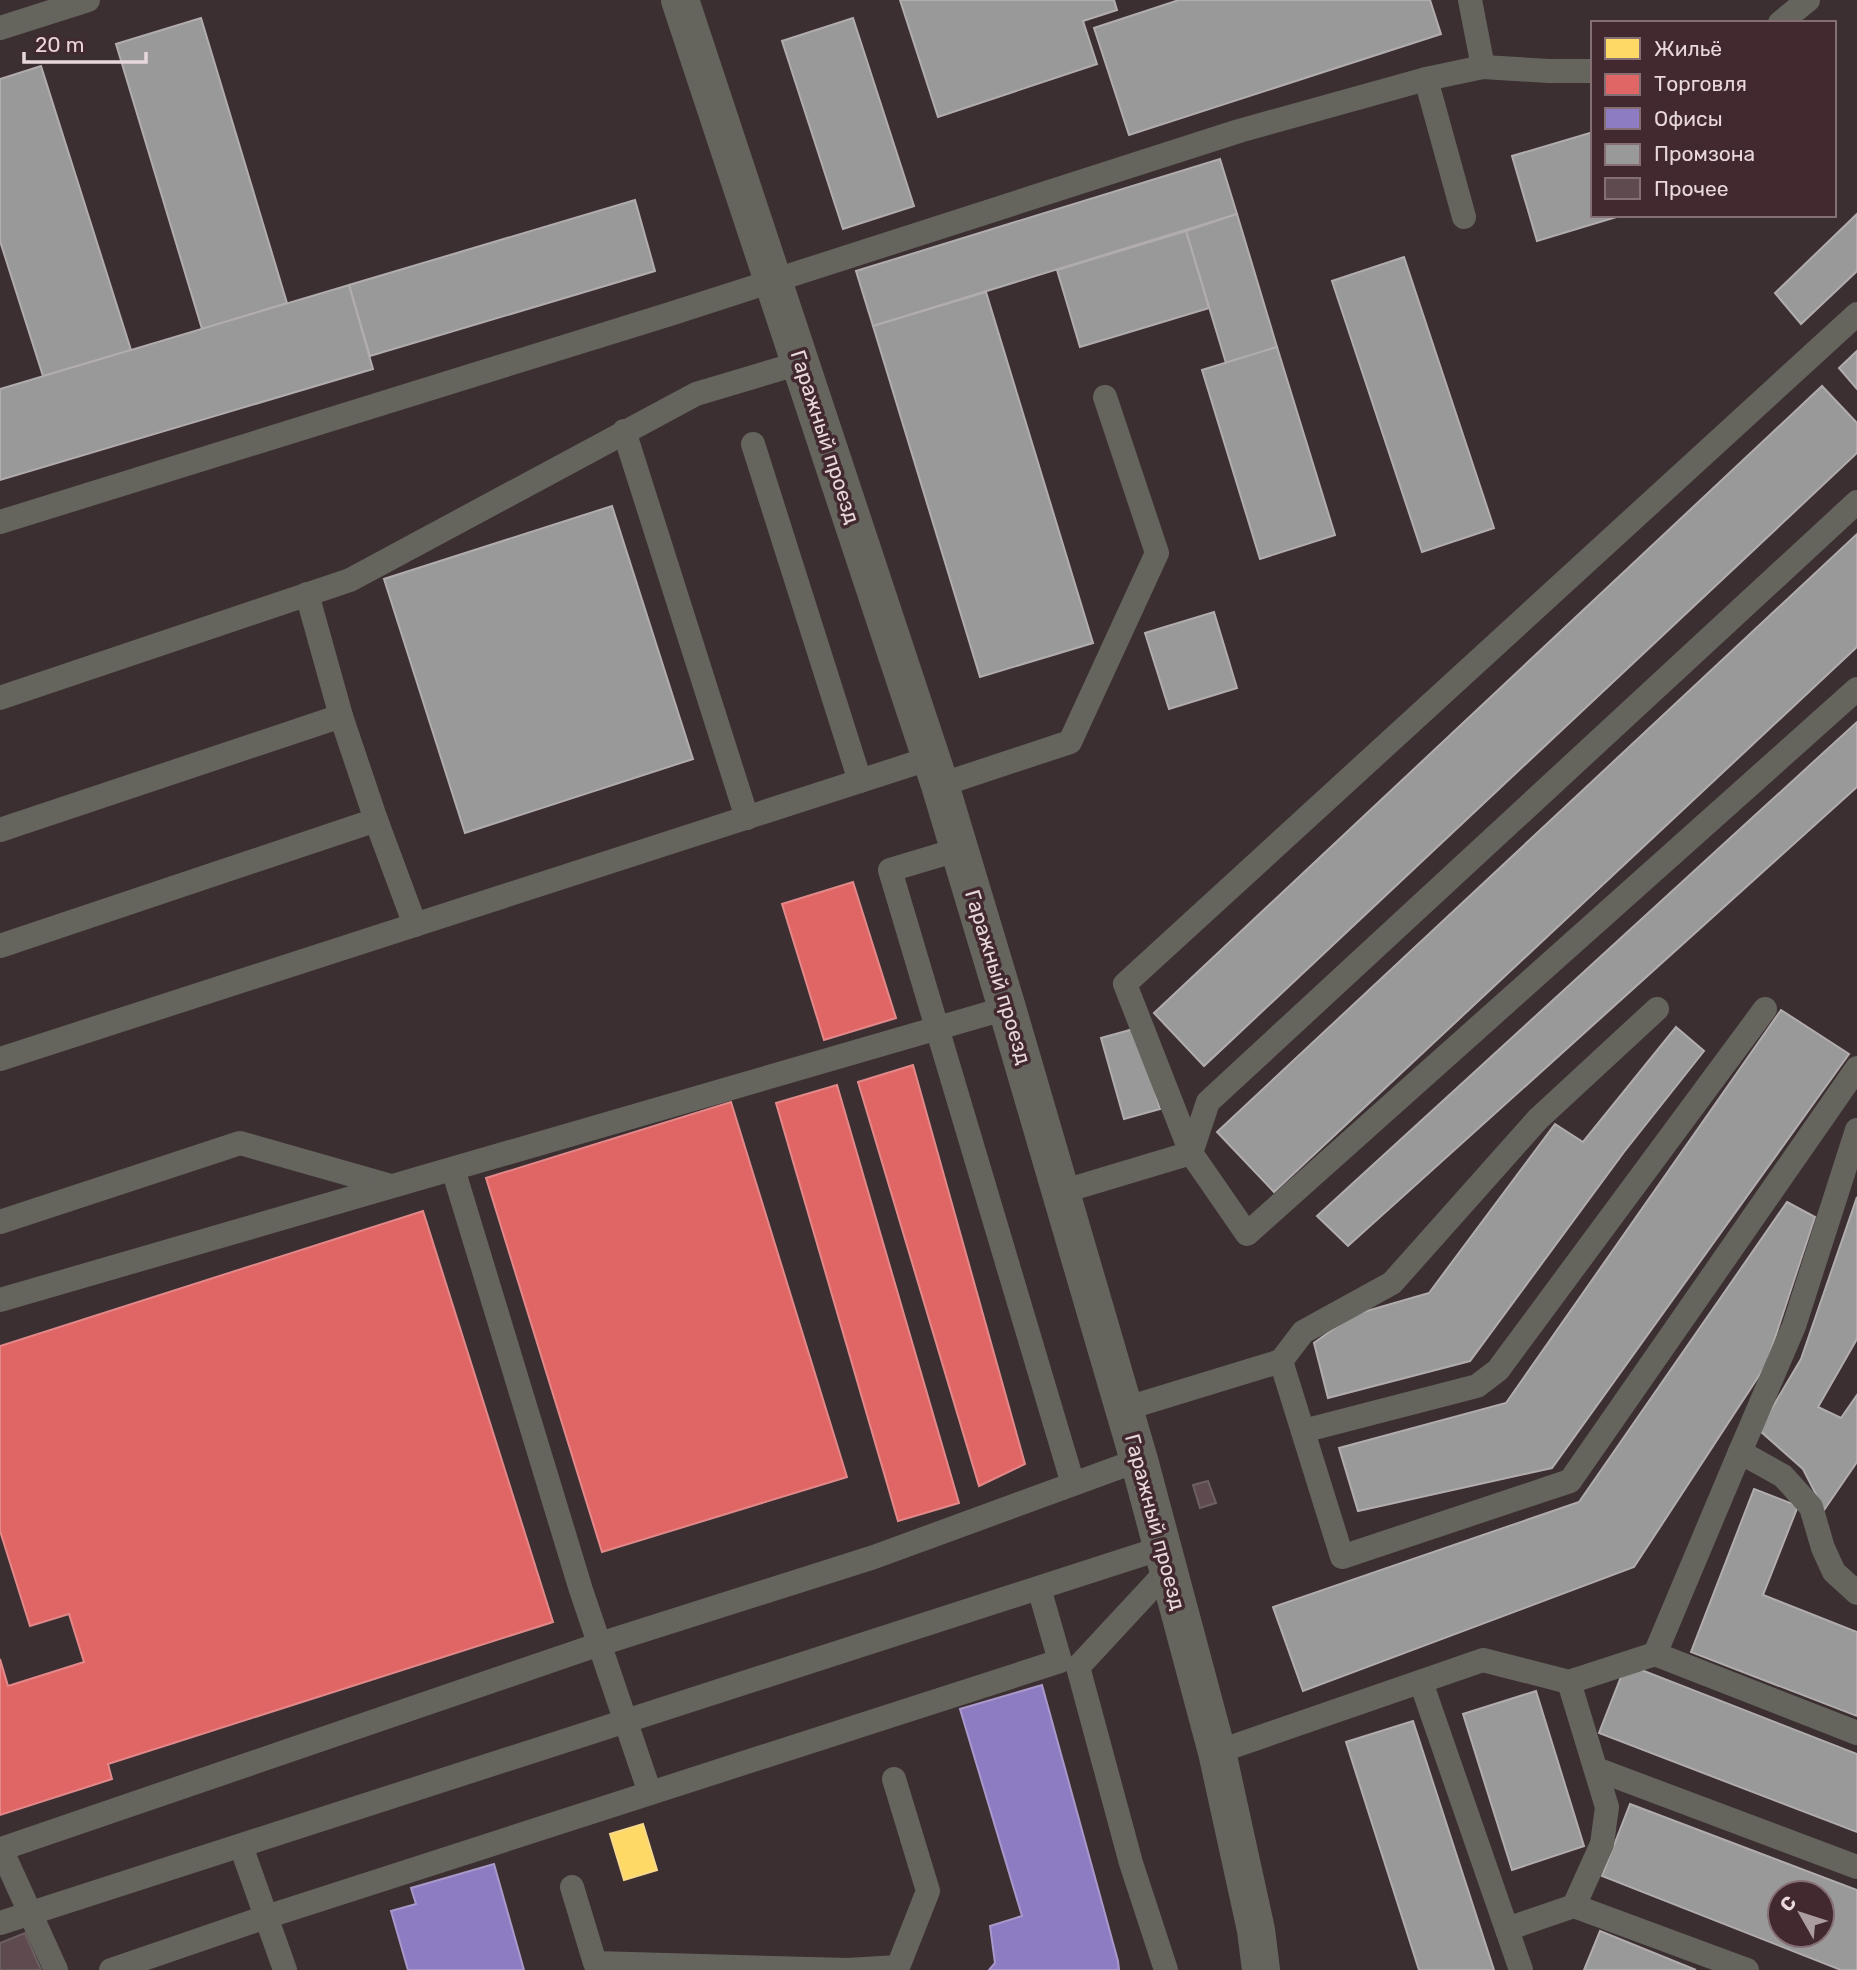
<svg xmlns="http://www.w3.org/2000/svg" width="1857" height="1970" font-family="Rubik,sans-serif">
	<style>
		.homes { fill: #ffd966; stroke: #f8d989; stroke-width: 2 }
		.shops { fill: #e06666; stroke: #e38889; stroke-width: 2 }
		.offices { fill: #8e7cc3; stroke: #a998ca; stroke-width: 2 }
		.industry { fill: #999; stroke: #b1acad; stroke-width: 2; fill-rule: evenodd }
		.building { fill: #5f4a4f; stroke: #6c6063; stroke-width: 2 }
		.lines { fill: none; stroke-linecap: round; stroke-linejoin: round }
		.lane { stroke: #65655e; stroke-width: 24 }
		.street { stroke: #65655e; stroke-width: 38 }
		.labels { text-anchor: middle; stroke-width: 7; stroke-linejoin: round; paint-order: stroke }
		.street-label { font-size: 21px; fill: #e9d8db; stroke: #42292f }
	</style>
	<rect width="100%" height="100%" fill="#3c2f32"/>
	<path class="homes" d="M643,1824l14,46 -33,10 -14,-46z"/>
	<g class="shops">
		<path d="M853,882l43,136 -72,22 -42,-136z"/>
		<path d="M913,1065l112,399 -46,22 -121,-404z"/>
		<path d="M837,1085l122,418 -61,18 -122,-418z"/>
		<path d="M731,1102l116,375 -245,75 -116,-374z"/>
		<path d="M423,1211l130,411 -445,142 4,15 -112,36v-156l8,27 76,-24 -15,-48 -39,12 -30,-95v-185z"/>
	</g>
	<g class="offices">
		<path d="M1042,1685l76,276 1,9h-130l6,-7 -5,-37 32,-10 -62,-207z"/>
		<path d="M494,1864l30,106h-116l-17,-59 25,-7 -5,-16z"/>
	</g>
	<g class="industry">
		<path d="M900,0h214l3,10 -34,11 14,43 -159,53z"/>
		<path d="M1179,0h251l11,34 -312,101 -35,-107z"/>
		<path d="M201,18l86,285 -85,26 -86,-285z"/>
		<path d="M853,18l61,188 -71,23 -61,-188z"/>
		<path d="M41,66l90,284 -88,26 -43,-135v-162z"/>
		<path d="M1593,132v83h30l-86,26 -25,-85z"/>
		<path d="M1220,159l17,55 -364,112 -17,-55z"/>
		<path d="M635,200l20,71 -285,85 -21,-71z"/>
		<path d="M1237,214l40,133 -51,16 -40,-132z"/>
		<path d="M1857,214v57l-56,53 -26,-31z"/>
		<path d="M1186,231l23,77 -129,39 -23,-77z"/>
		<path d="M1404,257l90,271 -72,24 -90,-271z"/>
		<path d="M349,285l24,84 -373,111v-91z"/>
		<path d="M986,292l107,351 -113,34 -107,-351z"/>
		<path d="M1277,347l58,188 -75,24 -58,-189z"/>
		<path d="M1857,351v38l-18,-21z"/>
		<path d="M1822,386l35,37v30l-653,613 -50,-53z"/>
		<path d="M612,506l81,253 -228,74 -81,-254z"/>
		<path d="M1857,534v113l-583,545 -57,-60z"/>
		<path d="M1214,612l23,76 -68,21 -24,-76z"/>
		<path d="M1857,722v65l-509,459 -31,-30z"/>
		<path d="M1781,1010l68,44 -297,414 -194,43 -19,-63 167,-45z"/>
		<path d="M1676,1027l28,24 -80,101 -154,209 -142,37 -14,-55 39,-28 76,-22 126,-169 28,18z"/>
		<path d="M1137,1028l23,81 -36,10 -23,-81z"/>
		<path d="M1857,1197v142l-39,68 23,11 16,-23v67l-33,48 -21,-41 -44,-39 42,-71z"/>
		<path d="M1787,1202l28,15 -49,148 -132,202 -331,124 -30,-84 306,-105z"/>
		<path d="M1754,1489l44,17 -35,89 94,37v84l-166,-64z"/>
		<path d="M1626,1664l231,90v78l-258,-99z"/>
		<path d="M1536,1691l48,155 -72,24 -49,-156z"/>
		<path d="M1413,1721l81,249h-75l-73,-228z"/>
		<path d="M1630,1804l227,86v80h-16l-239,-94zM1780,1893h42v42h-42z"/>
		<path d="M1600,1931l96,39h-112z"/>
	</g>
	<g class="building">
		<path d="M1208,1481l8,22 -16,5 -7,-23z"/>
		<path d="M25,1933l16,37h-41v-27z"/>
	</g>
	<g class="lines">
		<g class="lane">
			<path d="M1470,0l13,67"/>
			<path d="M1780,23l28,-23"/>
			<path d="M0,28l88,-28"/>
			<path d="M1426,79l38,138"/>
			<path d="M624,431l123,387"/>
			<path d="M753,444l107,337"/>
			<path d="M1857,502l-649,600 -17,51 56,81 610,-545"/>
			<path d="M0,522l670,-208 569,-183 187,-52 57,-12 66,4h44"/>
			<path d="M307,594l34,122"/>
			<path d="M0,698l350,-118 346,-186 104,-31"/>
			<path d="M940,785l130,-43 87,-189 -52,-156"/>
			<path d="M376,820l39,105"/>
			<path d="M0,830l341,-114 35,104 -376,126"/>
			<path d="M960,849l-70,21 183,614"/>
			<path d="M0,1059l931,-301"/>
			<path d="M453,1169l128,421 69,203"/>
			<path d="M1061,1192l130,-39 -66,-169 732,-670"/>
			<path d="M0,1222l240,-79 151,43"/>
			<path d="M0,1300l1007,-292"/>
			<path d="M1281,1361l61,196 228,-76 287,-413"/>
			<path d="M1124,1409l157,-48 22,-29 89,-49 146,-164 119,-110"/>
			<path d="M1303,1431l174,-45 21,-16 267,-361"/>
			<path d="M1740,1452l54,-126 63,-196"/>
			<path d="M1655,1654l85,-202 43,24 28,31 12,41 11,24 23,21"/>
			<path d="M1421,1682l100,288"/>
			<path d="M1217,1752l266,-92 86,22 86,-28 202,79"/>
			<path d="M1596,1769l261,98"/>
			<path d="M241,1846l44,124"/>
			<path d="M572,1887l23,76 252,7 51,-3 30,-76 -34,-112"/>
			<path d="M1574,1906l173,64"/>
			<path d="M0,1923l1162,-375"/>
			<path d="M1507,1929l67,-23 28,-62 5,-37 -38,-125"/>
			<path d="M56,1970l-55,-121 599,-205 274,-87 265,-97"/>
			<path d="M111,1970l155,-53 794,-256 -21,-73"/>
			<path d="M1166,1970l-35,-107 -53,-196 90,-97"/>
		</g>
		<path class="street" d="M680,0l260,785 67,223 132,452 78,292 39,178 5,40"/>
	</g>
	<g class="labels">
		<g class="street-label">
			<text transform="translate(825 437) rotate(72)" y="7">Гаражный проезд</text>
			<text transform="translate(998 977) rotate(73)" y="7">Гаражный проезд</text>
			<text transform="translate(1155 1522) rotate(75)" y="7">Гаражный проезд</text>
		</g>
	</g>
	<rect x="1591" y="21" width="245" height="196" fill="#42292f" stroke="#856f74" stroke-width="2"/>
	<rect x="1605" y="38" width="35" height="21" fill="#ffd966" stroke="#856f74" stroke-width="2"/>
	<text x="1654" y="56" font-size="21" fill="#e9d8db">Жильё</text>
	<rect x="1605" y="74" width="35" height="21" fill="#e06666" stroke="#856f74" stroke-width="2"/>
	<text x="1654" y="91" font-size="21" fill="#e9d8db">Торговля</text>
	<rect x="1605" y="108" width="35" height="21" fill="#8e7cc3" stroke="#856f74" stroke-width="2"/>
	<text x="1654" y="126" font-size="21" fill="#e9d8db">Офисы</text>
	<rect x="1605" y="144" width="35" height="21" fill="#999999" stroke="#856f74" stroke-width="2"/>
	<text x="1654" y="161" font-size="21" fill="#e9d8db">Промзона</text>
	<rect x="1605" y="178" width="35" height="21" fill="#5f4a4f" stroke="#856f74" stroke-width="2"/>
	<text x="1654" y="196" font-size="21" fill="#e9d8db">Прочее</text>
	<g transform="translate(1801 1914) rotate(309)"><circle r="33" fill="#42292f" stroke="#856f74" stroke-width="2"/>
	<path d="M0-5L12 26L0 18L-12 26Z" fill="#ac9da0"/>
	<text y="-10" font-size="19" font-weight="bold" text-anchor="middle" fill="#e9d8db">С</text>
	</g>
	<path d="M24 52v10h122v-10" fill="none" stroke="#e9d8db" stroke-width="3.5"/>
	<text x="35" y="52" font-size="21" fill="#e9d8db" stroke="#42292f" stroke-width="5" paint-order="stroke">20 m</text>
</svg>
